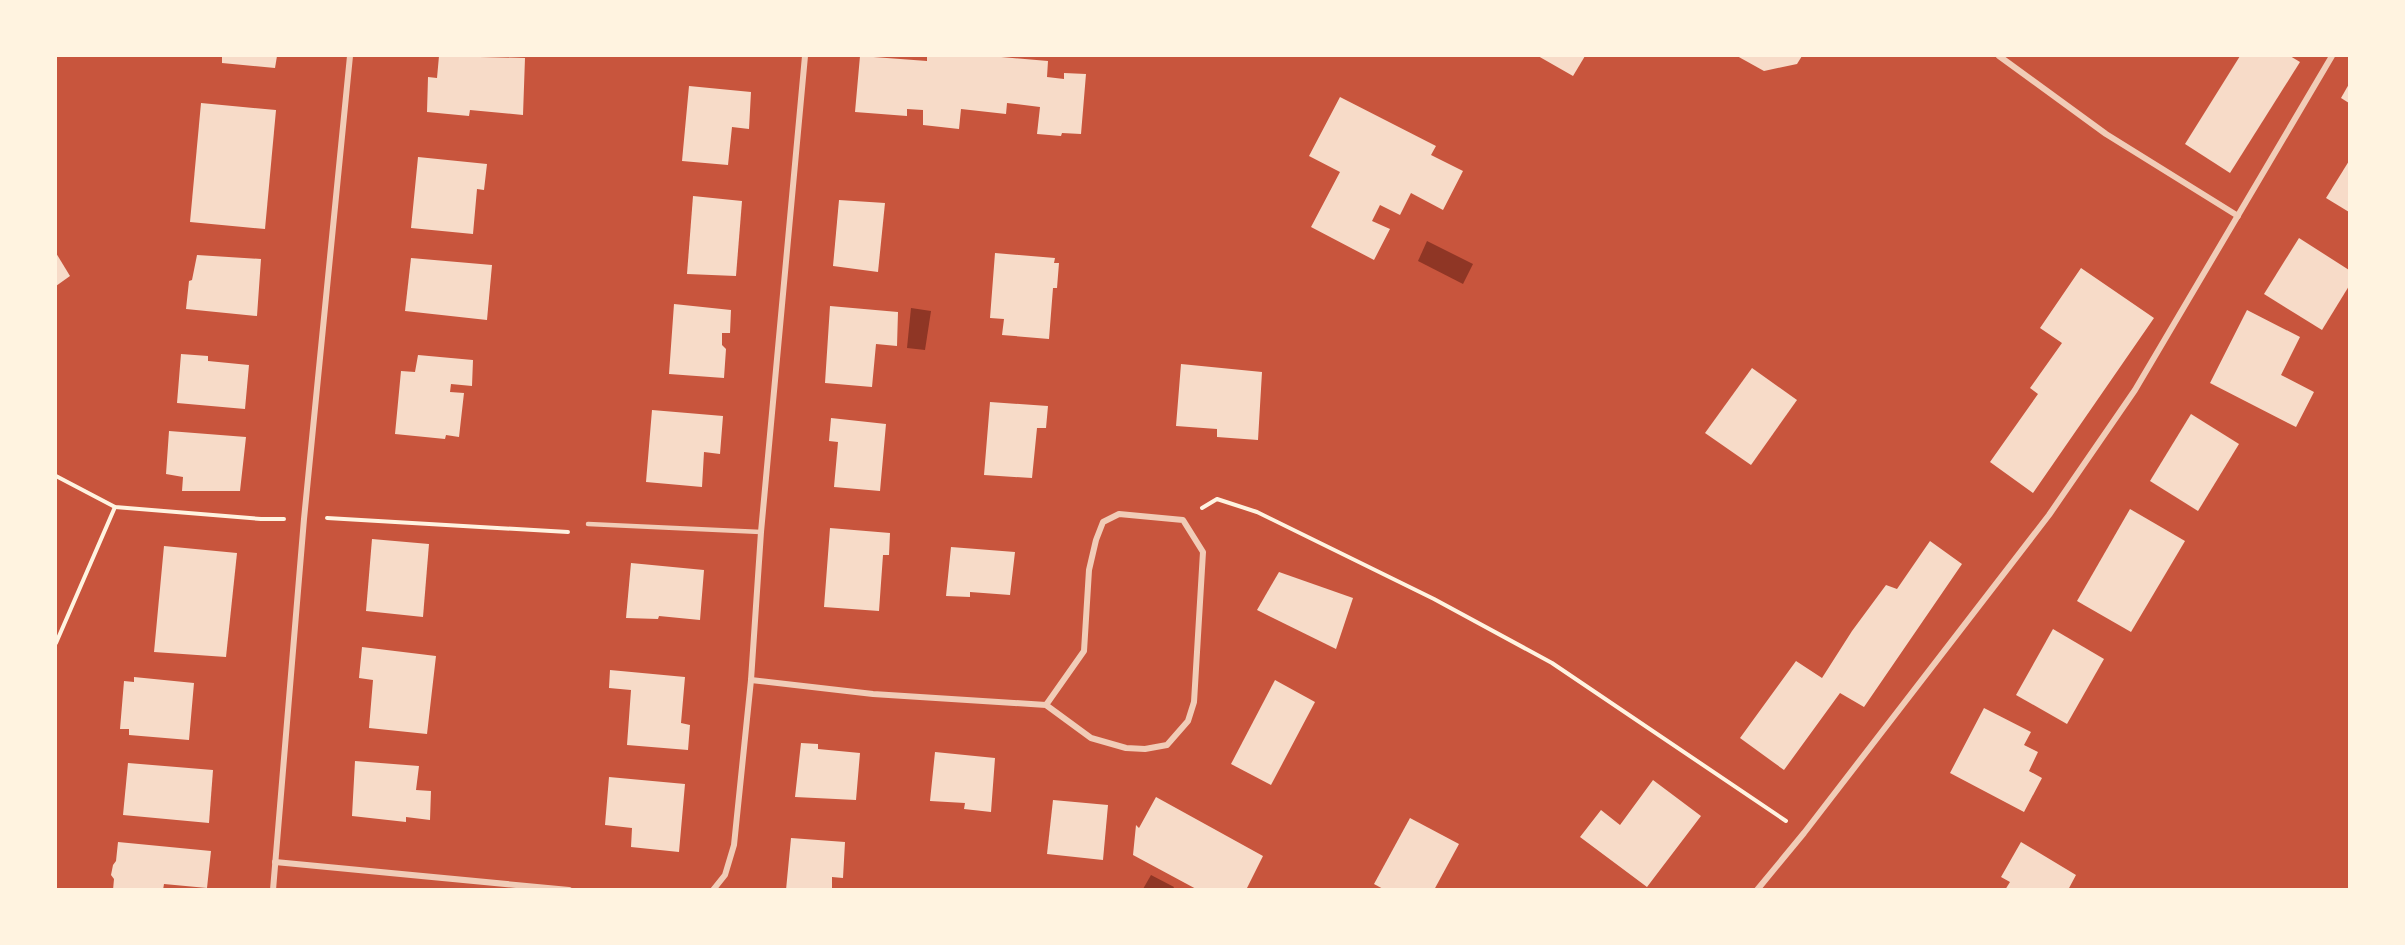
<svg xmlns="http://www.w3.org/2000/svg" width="2405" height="945" font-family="Overpass,sans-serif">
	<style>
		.water { fill: #8f3625 }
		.building { fill: #f7dbc8 }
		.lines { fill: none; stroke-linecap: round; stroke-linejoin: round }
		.path { stroke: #fff3e0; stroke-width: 4 }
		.service { stroke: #f1ccb7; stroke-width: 4.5 }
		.minor { stroke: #f1ccb7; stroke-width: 6 }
	</style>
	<rect width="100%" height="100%" fill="#c8553d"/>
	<g class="water">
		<path d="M1427,241l46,23 -10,20 -45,-23z"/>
		<path d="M911,308l20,3 -6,39 -18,-2z"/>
		<path d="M1151,875l23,12 -1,2h-30z"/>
	</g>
	<g class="building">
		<path d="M222,56h55l-2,12 -53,-5z"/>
		<path d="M439,56l86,2 -2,57 -53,-5 -1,6 -42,-4 1,-35 9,1z"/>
		<path d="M860,56l67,5v-5h63l58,5 -1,16 17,2v-6l22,1 -5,60 -19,-1 -1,3 -24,-2 3,-27 -33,-4 -1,11 -45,-5 -2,20 -36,-4v-15l-16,-1v7l-52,-4z"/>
		<path d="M1538,56h47l-12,20z"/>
		<path d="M1737,56h65l-5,8 -33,7z"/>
		<path d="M2240,56h50l10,6 -70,111 -45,-29z"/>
		<path d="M2349,84v19l-8,-5z"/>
		<path d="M689,86l62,6 -2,37 -17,-2 -4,38 -46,-4z"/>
		<path d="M1340,97l96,49 -5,9 32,16 -20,39 -32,-17 -11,22 -20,-10 -8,16 18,8 -16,31 -63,-33 29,-55 -31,-16z"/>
		<path d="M201,103l75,7 -11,119 -75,-7z"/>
		<path d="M418,157l69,7 -3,26 -7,-1 -4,45 -62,-6z"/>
		<path d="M2349,161v51l-23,-14z"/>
		<path d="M693,196l49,5 -6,75 -49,-2z"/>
		<path d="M839,200l46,3 -7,69 -45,-6z"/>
		<path d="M2299,238l50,32v16l-27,44 -58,-36z"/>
		<path d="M56,253l14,23 -14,10z"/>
		<path d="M995,253l60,5 -1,5h5l-2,25h-4l-4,51 -47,-4 2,-16 -14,-1z"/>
		<path d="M197,255l64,4 -4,57 -71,-7 3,-28 3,-1z"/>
		<path d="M411,258l81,7 -5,55 -82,-9z"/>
		<path d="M2081,268l73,50 -121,175 -43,-31 48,-68 -8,-6 32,-45 -22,-15z"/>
		<path d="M674,304l57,6 -1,23h-8v12l4,4 -2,29 -55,-4z"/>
		<path d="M830,306l68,6 -1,34 -21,-2 -4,43 -47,-4z"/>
		<path d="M2247,310l53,27 -19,38 33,17 -18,35 -86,-44z"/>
		<path d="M181,354l27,2v5l41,4 -4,44 -68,-6z"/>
		<path d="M418,355l55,5 -1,26 -21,-2 -1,8 14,1 -5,44 -13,-2 -1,4 -50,-5 6,-63 14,1z"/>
		<path d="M1181,364l81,8 -4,68 -41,-3v-8l-41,-3z"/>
		<path d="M1752,368l45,32 -46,65 -46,-32z"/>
		<path d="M990,402l58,4 -2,22h-9l-5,50 -48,-3z"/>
		<path d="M652,410l71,6 -3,38 -16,-2 -2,35 -56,-5z"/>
		<path d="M2191,414l48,30 -41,67 -48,-30z"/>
		<path d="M831,418l55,6 -6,67 -46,-4 4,-45 -9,-1z"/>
		<path d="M169,431l77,6 -6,54h-58l1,-14 -17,-3z"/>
		<path d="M2130,509l55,32 -54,91 -54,-31z"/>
		<path d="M830,528l60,5 -1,22h-6l-4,56 -55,-4z"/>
		<path d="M372,539l57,5 -6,73 -57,-6z"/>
		<path d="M1930,541l32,23 -98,143 -24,-14 -56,77 -44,-32 56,-77 26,17 30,-47 34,-46 11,4z"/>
		<path d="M164,546l73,7 -11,104 -72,-5z"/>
		<path d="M951,547l64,5 -5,43 -40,-3v5l-24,-1z"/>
		<path d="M631,563l73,7 -4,50 -41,-4 -1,3 -32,-1z"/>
		<path d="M1279,572l74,26 -17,51 -79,-39z"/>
		<path d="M2053,629l51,30 -37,65 -51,-29z"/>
		<path d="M362,647l74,9 -9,78 -58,-6 4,-48 -14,-2z"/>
		<path d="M610,670l75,7 -4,46 9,2 -2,25 -61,-5 4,-55 -22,-2z"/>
		<path d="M134,677l60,6 -5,57 -60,-5v-6h-9l4,-48 10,1z"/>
		<path d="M1275,680l40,22 -44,83 -40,-21z"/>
		<path d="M1984,708l47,24 -7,13 14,7 -9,19 13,7 -18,34 -74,-39z"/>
		<path d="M801,743l17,1v5l42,4 -4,47 -61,-3z"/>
		<path d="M935,752l60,6 -4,54 -27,-3 1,-6 -35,-2z"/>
		<path d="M355,761l64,5 -3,24 15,1 -1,29 -24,-3v5l-54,-6z"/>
		<path d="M128,763l85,7 -4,53 -86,-8z"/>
		<path d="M609,777l76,7 -6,68 -48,-5 1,-19 -27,-3z"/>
		<path d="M1653,780l48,36 -54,71 -67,-50 21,-27 19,15z"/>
		<path d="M1156,797l107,59 -17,34h-48l-65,-35 3,-30 3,3z"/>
		<path d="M1053,800l55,5 -5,55 -56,-6z"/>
		<path d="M1410,818l49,26 -25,46h-49l-11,-6z"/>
		<path d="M791,838l54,4 -2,36 -11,-1v13h-46z"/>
		<path d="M118,842l93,9 -4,37 -43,-4 -1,6h-50l1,-11 -3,-4 2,-10 3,-4z"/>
		<path d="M2021,842l55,33 -8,15h-63l5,-8 -9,-5z"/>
	</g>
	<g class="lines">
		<g class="path">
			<path d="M56,476l59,31 146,12h23"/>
			<path d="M1202,508l15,-9 40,13 177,87 118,64 234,158"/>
			<path d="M327,518l241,14"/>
			<path d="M56,643l59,-136"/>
		</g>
		<path class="service" d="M588,524l173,8"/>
		<g class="minor">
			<path d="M1999,56l107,78 132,82"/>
			<path d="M751,680l122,14 173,11 45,33 35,10 19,1 22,-4 21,-24 6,-19 9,-150 -20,-32 -64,-6 -16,8 -7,18 -7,30 -5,81 -38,54"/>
			<path d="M275,862l294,28"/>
			<path d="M273,890l31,-371 46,-463"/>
			<path d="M713,890l12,-15 9,-30 17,-165 10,-148 44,-476"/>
			<path d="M1757,890l47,-57 245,-318 86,-125 197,-334"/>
		</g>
	</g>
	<rect width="2405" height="945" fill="none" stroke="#fff3e0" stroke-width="114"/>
</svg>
